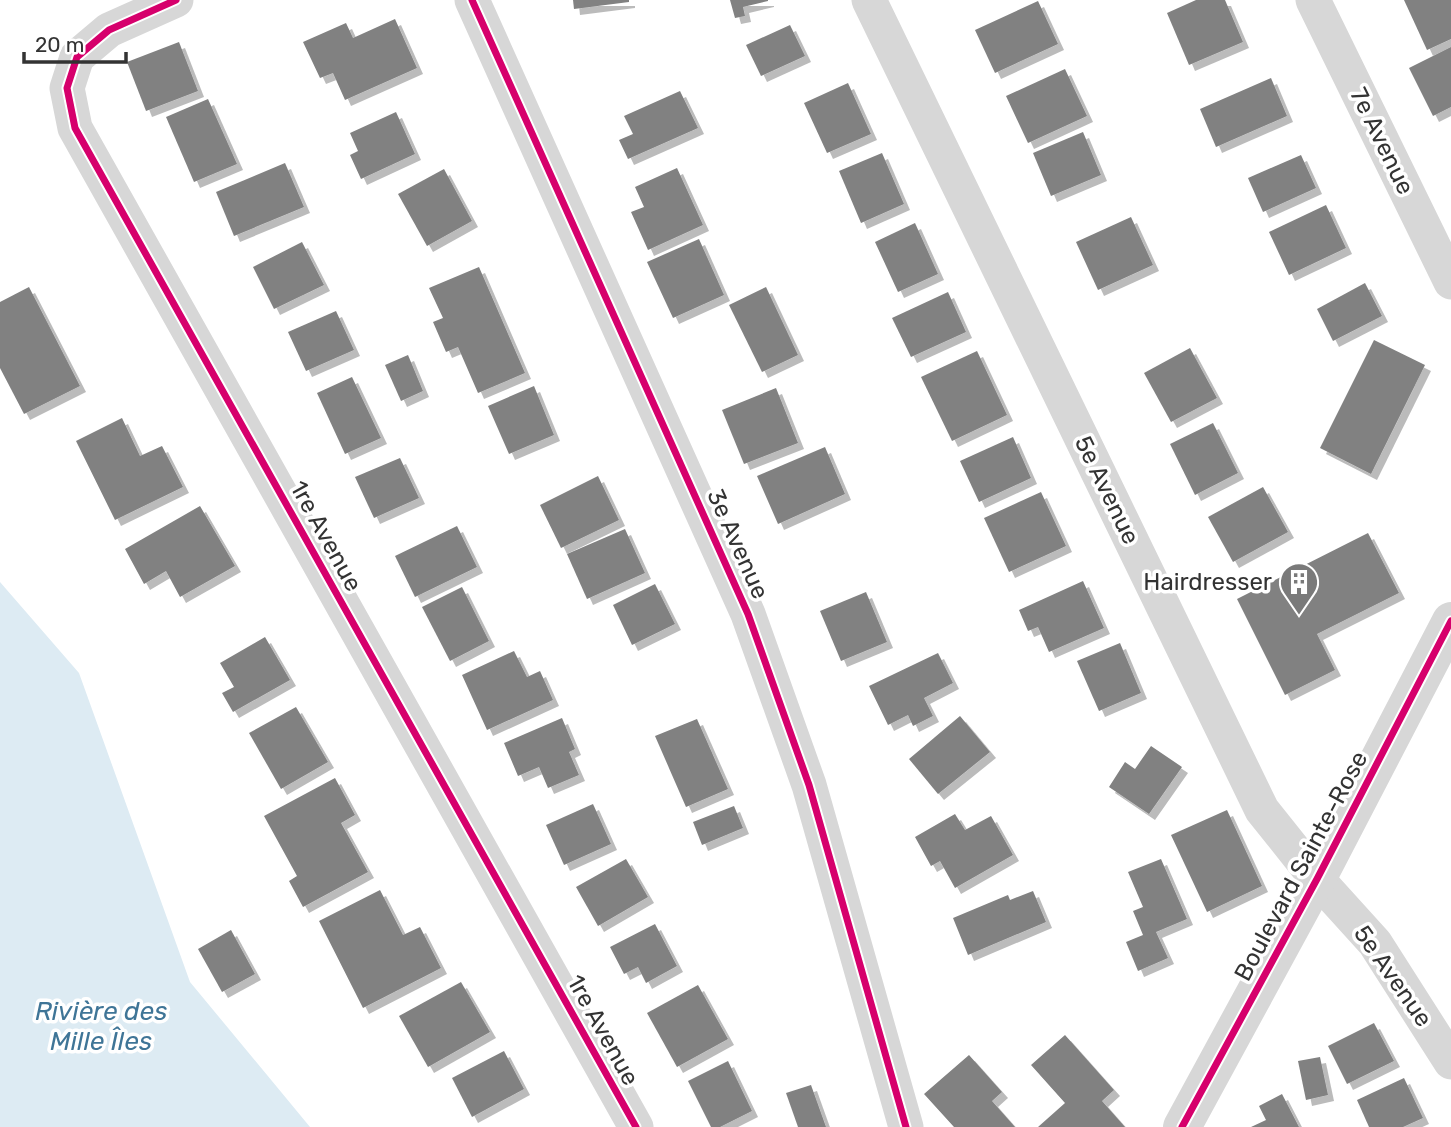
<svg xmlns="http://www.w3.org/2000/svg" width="1451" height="1127" font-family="Rubik,sans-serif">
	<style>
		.water { fill: #ddebf3 }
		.building { fill: #818181; filter: url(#shadow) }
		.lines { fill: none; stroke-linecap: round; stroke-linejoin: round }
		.minor { stroke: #d7d7d7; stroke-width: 35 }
		.tertiary { stroke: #d7d7d7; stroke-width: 38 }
		.cycleway-casing { stroke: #fff; stroke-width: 11 }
		.cycleway { stroke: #d6006c; stroke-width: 7 }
		.labels { text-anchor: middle; stroke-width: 7; stroke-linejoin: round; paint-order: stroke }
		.street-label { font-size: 24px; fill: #333; stroke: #fff }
		.poi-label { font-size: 24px; fill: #333; stroke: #fff; text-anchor: end }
		.water-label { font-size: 26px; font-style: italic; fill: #3f7597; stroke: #fff }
	</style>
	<defs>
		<filter id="shadow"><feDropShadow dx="6" dy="6" stdDeviation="0" flood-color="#0004"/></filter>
	</defs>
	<rect width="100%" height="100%" fill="#fff"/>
	<path class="water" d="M0,582l79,91 111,309 120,145h-310z"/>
	<g class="building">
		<path d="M573,0h56v2l-55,7z"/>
		<path d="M730,0h38v1l-25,6 2,9 -10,2z"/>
		<path d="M1196,0h29l18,42 -54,23 -22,-52z"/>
		<path d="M1404,0h47v39l-24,11z"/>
		<path d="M1038,1l20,43 -63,29 -20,-43z"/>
		<path d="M395,19l22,49 -72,32 -12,-27 -13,5 -17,-36 43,-19 7,15z"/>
		<path d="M790,25l15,31 -44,20 -15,-31z"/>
		<path d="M179,42l19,49 -52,20 -19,-49z"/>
		<path d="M1451,47v60l-18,9 -24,-48z"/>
		<path d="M1065,69l22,47 -59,27 -22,-47z"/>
		<path d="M1271,78l16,38 -71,31 -16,-38z"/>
		<path d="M848,83l23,51 -44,19 -23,-50z"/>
		<path d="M680,91l18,37 -70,31 -9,-19 14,-6 -9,-18z"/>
		<path d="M208,99l29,65 -43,18 -28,-65z"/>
		<path d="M396,112l19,42 -54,25 -11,-24 8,-4 -8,-18z"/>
		<path d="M1083,132l18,43 -50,21 -18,-43z"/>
		<path d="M882,153l22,51 -43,19 -22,-52z"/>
		<path d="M1301,155l15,33 -53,24 -15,-34z"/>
		<path d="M285,163l19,44 -70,29 -18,-44z"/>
		<path d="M677,168l26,57 -55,25 -17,-38 13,-5 -9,-20z"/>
		<path d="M444,169l28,52 -45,25 -29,-52z"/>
		<path d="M1326,205l20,43 -57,27 -20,-43z"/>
		<path d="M1131,217l22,48 -55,25 -22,-48z"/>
		<path d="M915,223l23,51 -40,18 -23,-50z"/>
		<path d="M699,239l25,56 -51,23 -26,-56z"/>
		<path d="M302,242l22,43 -50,24 -21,-42z"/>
		<path d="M479,267l46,106 -47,20 -20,-46 -12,5 -13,-30 10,-4 -14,-30z"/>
		<path d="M1365,283l17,33 -49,25 -16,-32z"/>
		<path d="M29,287l51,99 -56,28 -24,-46v-66z"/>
		<path d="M766,287l32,68 -36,17 -33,-67z"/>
		<path d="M948,292l18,40 -55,25 -19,-39z"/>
		<path d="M336,311l18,39 -48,21 -18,-39z"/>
		<path d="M1374,340l51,25 -54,109 -51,-26z"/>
		<path d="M1190,348l27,50 -46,24 -27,-49z"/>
		<path d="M977,351l30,64 -55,26 -31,-64z"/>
		<path d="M408,355l15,36 -22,10 -16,-36z"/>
		<path d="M352,377l29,61 -36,16 -28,-61z"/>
		<path d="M534,386l20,49 -45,19 -21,-48z"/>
		<path d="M776,388l22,55 -54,21 -22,-54z"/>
		<path d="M122,418l18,38 22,-10 21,41 -68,33 -39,-79z"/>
		<path d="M1213,423l25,50 -43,22 -25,-51z"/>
		<path d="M1013,437l18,41 -52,24 -19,-41z"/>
		<path d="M825,447l20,47 -67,30 -21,-48z"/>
		<path d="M400,458l19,40 -45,20 -19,-41z"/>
		<path d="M598,476l21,44 -58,28 -21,-43z"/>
		<path d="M1263,487l25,45 -55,30 -25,-45z"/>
		<path d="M1041,492l25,54 -57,26 -25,-54z"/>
		<path d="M200,506l35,60 -55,31 -14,-26 -22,13 -19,-35z"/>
		<path d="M457,526l20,41 -62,30 -20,-41z"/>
		<path d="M625,529l20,44 -58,26 -20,-45z"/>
		<path d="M1368,533l31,60 -82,41 18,36 -50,25 -48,-96z"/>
		<path d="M1083,581l21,47 -55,24 -11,-25 -10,4 -9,-21z"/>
		<path d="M655,584l20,40 -43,21 -19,-40z"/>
		<path d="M462,587l27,54 -39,20 -28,-54z"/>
		<path d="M866,592l21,50 -46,19 -21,-50z"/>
		<path d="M265,637l25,43 -57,32 -11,-19 12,-6 -14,-24z"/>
		<path d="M1120,643l21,50 -42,18 -22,-50z"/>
		<path d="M514,651l13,26 13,-6 13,29 -66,30 -25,-55z"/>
		<path d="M938,653l15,30 -29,15 9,18 -20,10 -5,-11 -20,10 -19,-39z"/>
		<path d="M296,707l32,55 -47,27 -32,-56z"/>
		<path d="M960,716l30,36 -52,42 -29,-35z"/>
		<path d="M562,718l13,31 -6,3 10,23 -31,13 -9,-21 -21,9 -14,-33z"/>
		<path d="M697,719l31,70 -42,18 -31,-71z"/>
		<path d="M1151,746l31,21 -33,47 -40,-27 16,-25 10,7z"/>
		<path d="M335,778l20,37 -14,8 27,49 -65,35 -14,-26 8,-5 -33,-60z"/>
		<path d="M593,804l18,40 -47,21 -18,-40z"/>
		<path d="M734,806l9,22 -41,17 -9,-23z"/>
		<path d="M1227,810l35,76 -55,26 -36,-77z"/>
		<path d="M955,814l10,16 26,-14 22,39 -58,33 -15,-27 -9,5 -16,-29z"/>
		<path d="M626,859l22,38 -50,29 -22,-39z"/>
		<path d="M1161,859l26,60 -31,13 12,26 -30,13 -12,-29 17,-7 -10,-24 10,-4 -15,-35z"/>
		<path d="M380,890l23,45 17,-8 21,41 -78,40 -44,-87z"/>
		<path d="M1033,891l13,31 -78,33 -15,-37 55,-23 2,5z"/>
		<path d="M655,924l22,42 -31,17 -8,-16 -14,7 -14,-27z"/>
		<path d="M231,930l24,44 -33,18 -24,-43z"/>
		<path d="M461,982l29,50 -62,35 -29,-51z"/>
		<path d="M698,985l30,54 -51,28 -30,-54z"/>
		<path d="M1374,1023l20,38 -47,23 -19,-38z"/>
		<path d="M1065,1035l49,55 -12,11 23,26h-87l27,-24 -34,-38z"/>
		<path d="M504,1051l20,38 -52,28 -20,-39z"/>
		<path d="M969,1055l33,37 -10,9 23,26h-61l-30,-33z"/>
		<path d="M1320,1057l8,38 -22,5 -8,-39z"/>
		<path d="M728,1061l24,50 -32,16h-9l-23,-46z"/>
		<path d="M1404,1078l19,40 -20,9h-34l-12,-27z"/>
		<path d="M811,1085l15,42h-28l-12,-34z"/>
		<path d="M1282,1094l17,33h-48l15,-7 -7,-14z"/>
	</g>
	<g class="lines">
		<g class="minor">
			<path d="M176,0l-67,30 -32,27 -10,31 8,40 561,999"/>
			<path d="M472,0l276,614 61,171 97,342"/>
			<path d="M869,0l393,810 55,69 58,64 76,119"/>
			<path d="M1313,0l138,282"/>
		</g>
		<path class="tertiary" d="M1182,1127l135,-248 134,-258"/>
		<g class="cycleway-casing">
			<g id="cycleway">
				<path d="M176,0l-67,30 -32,27 -10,31 8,40 561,999"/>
				<path d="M472,0l276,614 61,171 97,342"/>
				<path d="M1182,1127l135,-248 134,-258"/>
			</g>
		</g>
		<use href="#cycleway" class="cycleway"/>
	</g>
	<defs>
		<g id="building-pin" transform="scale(2.0125)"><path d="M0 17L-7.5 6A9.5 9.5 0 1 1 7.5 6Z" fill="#7a7a7a" stroke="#fff"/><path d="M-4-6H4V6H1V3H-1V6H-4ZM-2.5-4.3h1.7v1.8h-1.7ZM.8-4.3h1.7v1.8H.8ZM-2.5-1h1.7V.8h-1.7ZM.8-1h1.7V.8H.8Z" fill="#fff"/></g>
	</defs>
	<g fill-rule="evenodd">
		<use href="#building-pin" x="1299" y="582"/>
	</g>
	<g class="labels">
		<g class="street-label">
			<text transform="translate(1382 141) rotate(64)" y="8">7e Avenue</text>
			<text transform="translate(1107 490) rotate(64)" y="8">5e Avenue</text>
			<text transform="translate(326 536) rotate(61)" y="8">1re Avenue</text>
			<text transform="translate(738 544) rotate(66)" y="8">3e Avenue</text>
			<text transform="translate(1301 866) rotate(-62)" y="8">Boulevard Sainte-Rose</text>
			<text transform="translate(1393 976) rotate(55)" y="8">5e Avenue</text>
			<text transform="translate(603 1030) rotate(61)" y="8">1re Avenue</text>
		</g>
		<g class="poi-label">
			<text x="1272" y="590">Hairdresser</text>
		</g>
		<g class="water-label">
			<text x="101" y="1020">Rivière des<tspan x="101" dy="30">Mille Îles</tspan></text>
		</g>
	</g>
	<path d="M24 52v10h102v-10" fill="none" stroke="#333333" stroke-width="3.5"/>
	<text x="35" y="52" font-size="21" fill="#333333" stroke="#ffffff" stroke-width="5" paint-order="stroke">20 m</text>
</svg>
